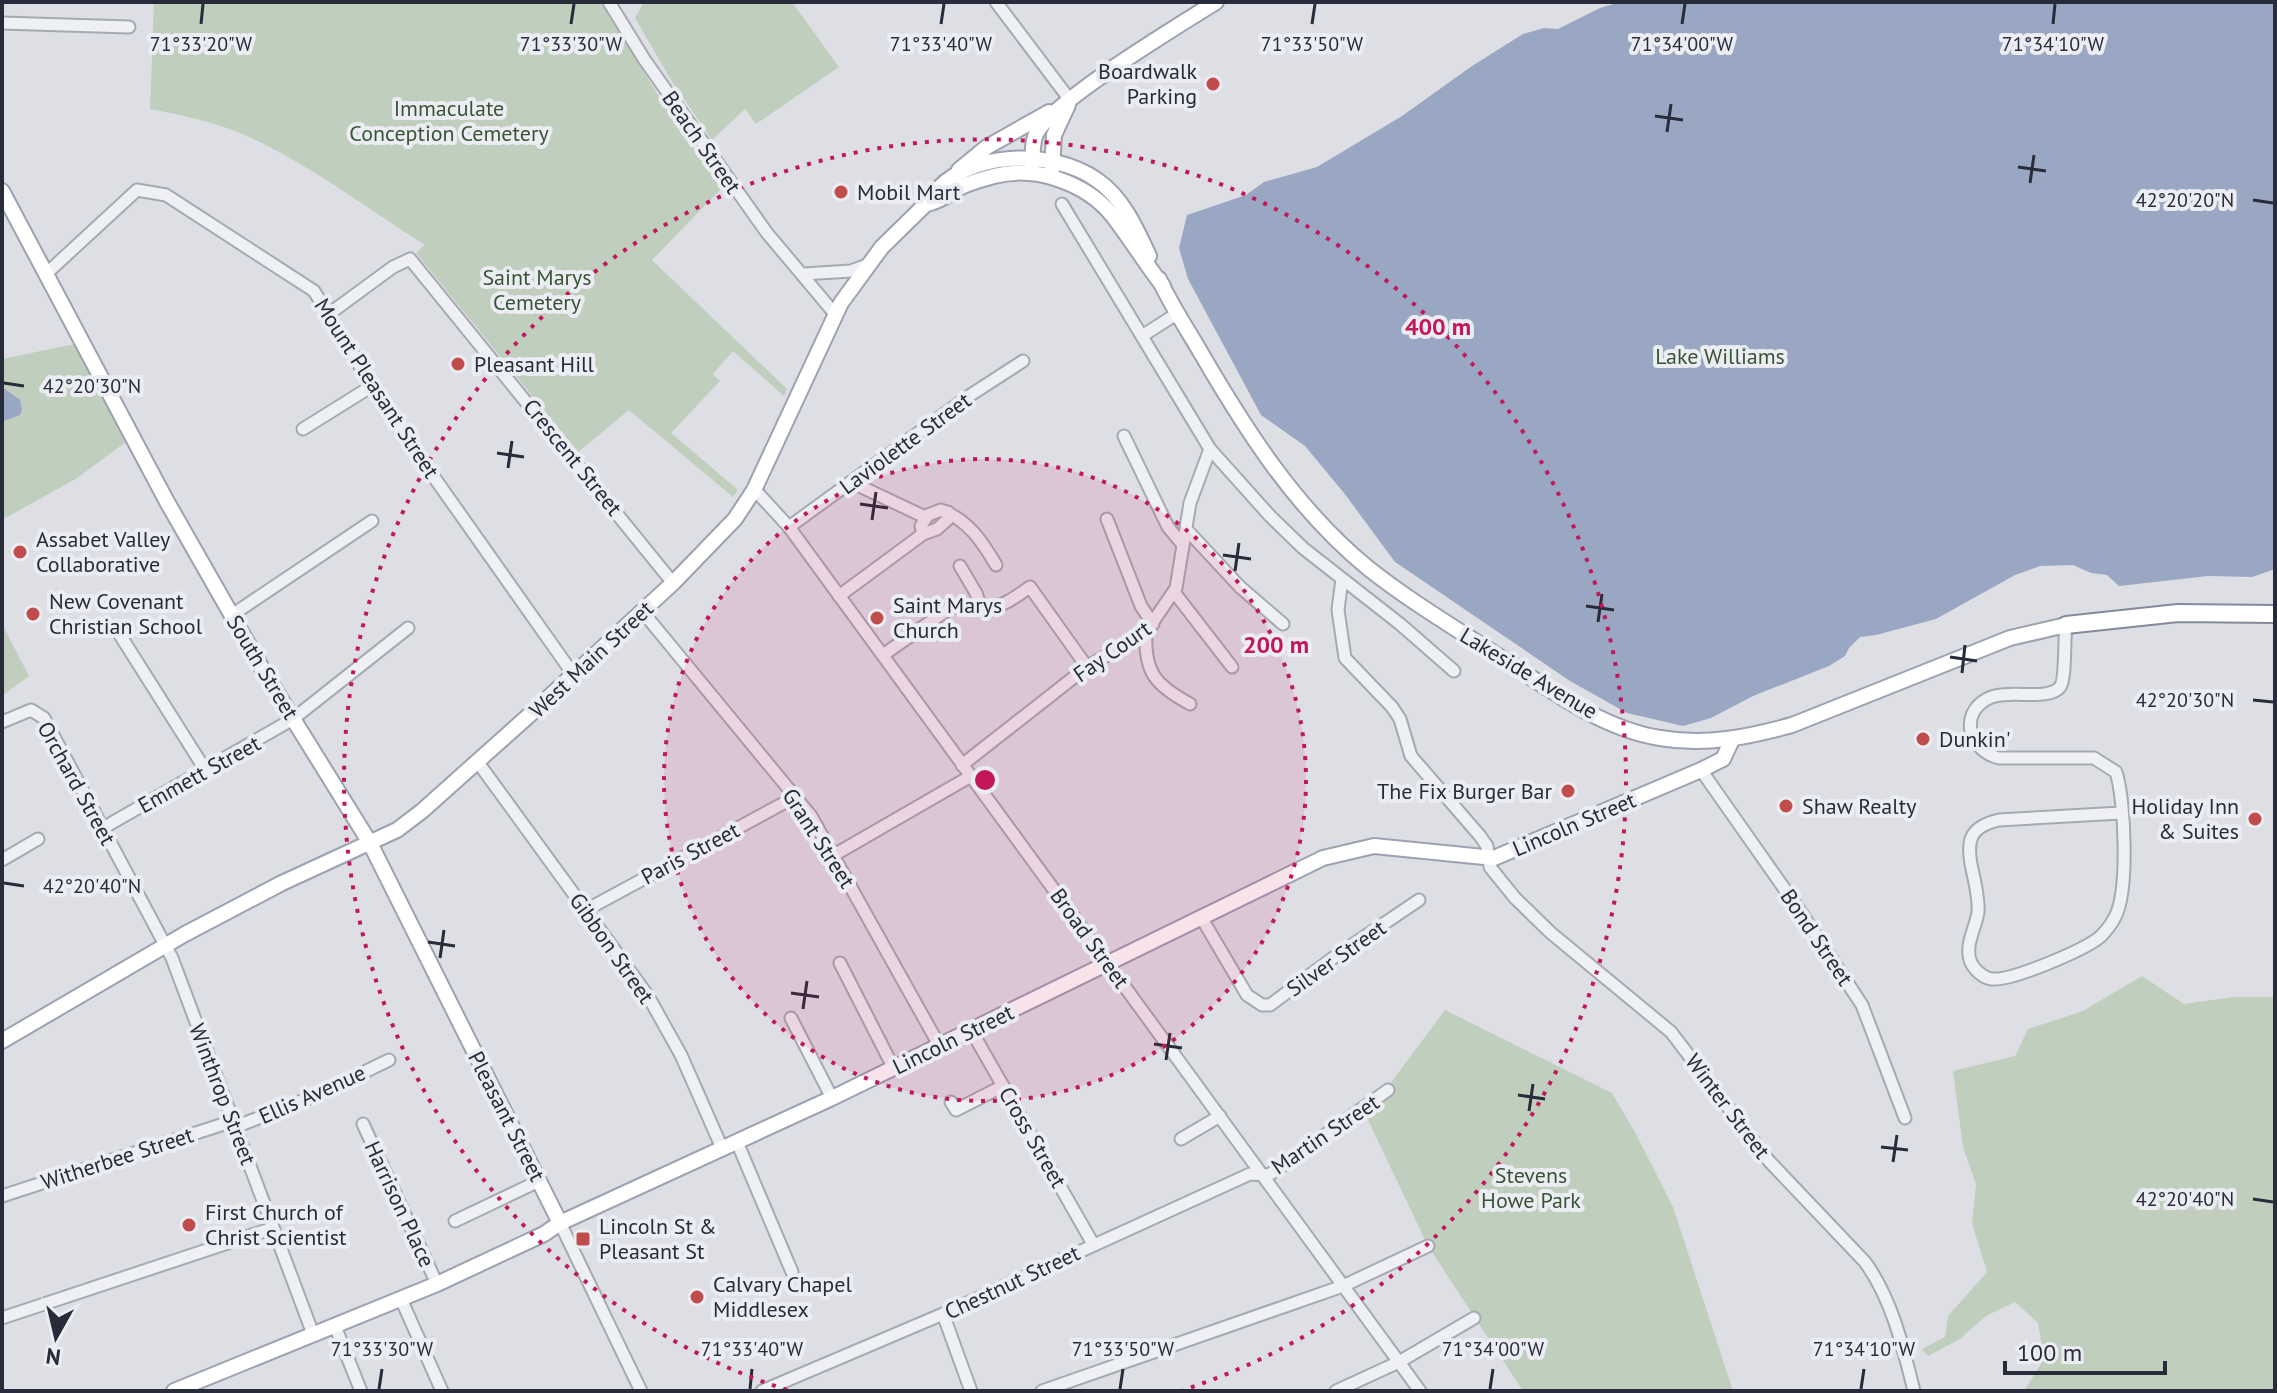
<svg xmlns="http://www.w3.org/2000/svg" width="2277" height="1393" font-family="'PT Sans',sans-serif">
	<style>
		.green { fill: #c0cebe }
		.water { fill: #9aa7c2 }
		.lines { fill: none; stroke-linecap: round; stroke-linejoin: round }
		.minor-casing { stroke: #a7a9b2; stroke-width: 15 }
		.major-casing { stroke: #9da1b0; stroke-width: 18 }
		.highway-casing { stroke: #858a9a; stroke-width: 20 }
		.minor { stroke: #eff0f4; stroke-width: 11 }
		.major { stroke: #fff; stroke-width: 14 }
		.highway { stroke: #fff; stroke-width: 16 }
		.ticks { fill: none; stroke: #282b3a; stroke-width: 3 }
		.ring { fill: none; stroke: #c2185b; stroke-width: 4; stroke-dasharray: 4 8 }
		.poi-dot { fill: #c04d4b; stroke: #ecedf3; stroke-width: 3 }
		.labels { text-anchor: middle; stroke-width: 8; stroke-linejoin: round; paint-order: stroke }
		.poi-label { font-size: 22px; fill: #282b3a; stroke: #ecedf3; text-anchor: start }
		.park-label { font-size: 22px; fill: #375436; stroke: #ecedf3 }
		.street-label { font-size: 22px; fill: #282b3a; stroke: #ecedf3 }
		.ticks-label { font-size: 20px; text-anchor: middle; fill: #282b3a; stroke: #ecedf3; stroke-width: 8; stroke-linejoin: round; paint-order: stroke }
		.centre { fill: #c2185b; stroke: #ecedf3; stroke-width: 4 }
		.ring-label { font-size: 24px; text-anchor: middle; font-weight: bold; fill: #c2185b; stroke: #ecedf3; stroke-width: 8; stroke-linejoin: round; paint-order: stroke }
	</style>
	<rect width="100%" height="100%" fill="#dddfe5"/>
	<g class="green">
		<path d="M154,2h447l60,98 61,88 -70,72 135,129 -3,7 -51,-45 -20,23 7,7 -49,52 67,57 -5,7 -104,-87 -51,42 -162,-199 9,-8c-60,-38 -120,-84 -185,-112 -29,-12 -60,-18 -90,-24z"/>
		<path d="M644,2h148l47,65 -83,57 -11,-15 -33,31 -41,-60 -36,-62z"/>
		<path d="M75,344l51,98 -49,36 -75,42v-161z"/>
		<path d="M2,624l27,52 -27,20z"/>
		<path d="M2142,976l42,28 49,-7h42v394h-251l20,-32 -6,-36 -23,-21 -29,14 -26,23 -32,17 -6,-7 23,-12 3,-21 39,-44 -15,-49 4,-39 -13,-37 -10,-76 62,-15 13,-27 55,-18z"/>
		<path d="M1445,1010l167,83 24,41 37,73 60,184h-210l-95,-145 -62,-130z"/>
	</g>
	<g class="water">
		<path d="M1620,2h655v567l-23,8 -44,-1 -89,10 -12,-11 -16,-2 -18,-8 -33,1 -25,9 -79,44 -60,16 -16,2 -11,11 -4,8 -16,10 -76,30 -42,22 -28,8 -56,-13 -57,-32 -175,-119 -51,-69 -39,-47 -44,-31 -73,-136 -9,-31 8,-33 59,-20 18,-13 53,-15 85,-51 70,-50 51,-32 21,-6 14,1 42,-21z"/>
		<path d="M2,387l18,13 2,9 -2,6 -16,6z"/>
	</g>
	<g class="lines">
		<g class="minor-casing">
			<g id="minor">
				<path d="M609,2l35,57 123,174 68,81"/>
				<path d="M996,2l74,98"/>
				<path d="M2,23l127,4"/>
				<path d="M1062,204l148,245 60,67 33,32 97,76 54,47"/>
				<path d="M47,273l90,-83 29,5 148,96 74,121 185,262"/>
				<path d="M804,274l47,-3 16,-6"/>
				<path d="M329,314l64,-47 17,-8 263,324"/>
				<path d="M1142,336l36,-23"/>
				<path d="M303,429l69,-43"/>
				<path d="M1124,436l44,91 15,18"/>
				<path d="M851,482l74,35"/>
				<path d="M754,489l35,38 631,864"/>
				<path d="M1107,519l34,87 12,18"/>
				<path d="M789,527l180,-131 54,-35"/>
				<path d="M1186,529l54,58 43,37"/>
				<path d="M923,534l-2,-8 7,-11 13,-5c27,10 41,31 55,55"/>
				<path d="M960,566l16,27 5,15"/>
				<path d="M1342,579l-4,31 7,48 47,49 8,12 11,37 69,80 7,10 3,21 25,31 36,35 120,99 98,129 96,101c27,37 38,85 49,129"/>
				<path d="M1174,592l58,75"/>
				<path d="M839,596l84,-62 14,-5 11,-10v-7"/>
				<path d="M642,611l169,205 128,229"/>
				<path d="M232,615l140,-94"/>
				<path d="M2066,625c-2,13 0,55 -6,62 -12,15 -54,1 -73,12 -29,16 -17,52 12,59h95l22,14c9,28 13,119 -1,145 -3,6 -10,15 -15,20 -16,13 -88,44 -108,42 -9,-1 -19,-10 -22,-19 -5,-16 6,-33 8,-48 1,-13 -3,-30 -6,-43 -6,-28 -3,-42 27,-49l122,-7"/>
				<path d="M115,627l91,144"/>
				<path d="M1146,632c-2,40 9,53 44,72"/>
				<path d="M883,655l67,-47c14,-4 25,2 39,0 16,-2 29,-13 41,-21l57,80"/>
				<path d="M2,722l29,-12 13,8 128,240 141,376"/>
				<path d="M477,761l171,235 33,59 41,93"/>
				<path d="M962,765l125,-98 59,-35 30,-44 14,-85 20,-54"/>
				<path d="M1701,770l99,141 62,94 43,113"/>
				<path d="M103,828l190,-109 115,-91"/>
				<path d="M834,855l137,-79"/>
				<path d="M2,860l36,-21"/>
				<path d="M586,910l209,-113"/>
				<path d="M1201,917l46,78 15,10h8l63,-47 86,-58"/>
				<path d="M840,963l53,104"/>
				<path d="M791,1018l41,80"/>
				<path d="M971,1030l122,214"/>
				<path d="M951,1102l5,8 47,-24"/>
				<path d="M363,1124l74,160"/>
				<path d="M235,1127l80,-31 74,-36"/>
				<path d="M1181,1139l39,-23"/>
				<path d="M737,1142l55,130"/>
				<path d="M2,1196l231,-75"/>
				<path d="M455,1221l84,-40"/>
				<path d="M560,1223l81,168"/>
				<path d="M401,1299l41,92"/>
				<path d="M943,1314l28,77"/>
				<path d="M2,1318l271,-90"/>
				<path d="M335,1326l26,65"/>
				<path d="M762,1391l181,-77 307,-140 19,1 119,-85"/>
				<path d="M1042,1391l301,-105 85,-40"/>
				<path d="M1336,1391l63,-29 75,-44"/>
			</g>
		</g>
		<g class="major-casing">
			<g id="major">
				<path d="M1032,164c1,-9 0,-22 4,-30 15,-32 145,-110 180,-132"/>
				<path d="M1052,169l2,-34 14,-30"/>
				<path d="M959,170l28,-23 62,-35"/>
				<path d="M2,191l164,309 98,172 106,171 190,380"/>
				<path d="M931,197c34,-47 121,-49 166,-17 26,18 39,48 52,76"/>
				<path d="M1159,279c12,26 28,50 42,74 46,79 95,156 167,215 44,35 94,64 141,95 46,30 95,66 151,75 46,8 88,-1 132,-13l218,-87 56,-13"/>
				<path d="M2,1041l183,-107 97,-51 115,-53 25,-19 113,-101 138,-127 62,-64 19,-29 87,-187 41,-56 44,-43c13,-2 22,-10 33,-16 11,-6 24,-9 35,-12 41,-11 92,7 118,39 18,23 33,48 51,71"/>
				<path d="M174,1391l263,-107 107,-50 16,-11 272,-125 491,-240 51,-12 120,12 207,-88 22,-11 9,-19"/>
			</g>
		</g>
		<g class="highway-casing">
			<path id="highway" d="M2066,625l112,-12 97,1"/>
		</g>
		<use href="#minor" class="minor"/>
		<use href="#major" class="major"/>
		<use href="#highway" class="highway"/>
	</g>
	<path class="ticks" d="M201,24l2,-20M571,24l3,-20M941,24l3,-20M1312,24l3,-20M1682,24l3,-20M2053,24l2,-20M1655,116l28,4M1667,132l4,-28M2018,167l28,4M2030,183l4,-28M2253,200l20,3M4,383l20,3M497,453l27,4M508,468l4,-27M860,504l28,4M872,520l4,-28M1223,555l28,4M1235,571l4,-28M1586,606l28,4M1598,622l4,-28M1950,657l27,4M1962,673l3,-28M2253,700l20,2M4,883l20,3M428,942l27,4M440,958l4,-28M791,993l28,4M803,1009l4,-28M1154,1044l28,4M1166,1060l4,-27M1518,1095l27,4M1529,1111l4,-27M1881,1147l27,3M1893,1162l4,-27M2253,1199l20,3M379,1389l3,-20M750,1389l2,-20M1120,1389l3,-20M1490,1389l3,-20M1861,1389l3,-20"/>
	<circle cx="985" cy="780" r="321" fill="#c2185b" fill-opacity=".12"/>
	<g class="ring">
		<circle cx="985" cy="780" r="321"/>
		<path d="M787 1390A641 641 0 1 1 1183 1390"/>
	</g>
	<g class="poi-dot">
		<circle cx="1213" cy="84" r="8"/>
		<circle cx="841" cy="192" r="8"/>
		<circle cx="458" cy="364" r="8"/>
		<circle cx="20" cy="552" r="8"/>
		<circle cx="33" cy="614" r="8"/>
		<circle cx="877" cy="618" r="8"/>
		<circle cx="1923" cy="739" r="8"/>
		<circle cx="1568" cy="791" r="8"/>
		<circle cx="1786" cy="806" r="8"/>
		<circle cx="2255" cy="819" r="8"/>
		<circle cx="189" cy="1225" r="8"/>
		<rect x="575" y="1231" width="16" height="16" rx="4"/>
		<circle cx="697" cy="1297" r="8"/>
	</g>
	<g class="labels">
		<g class="poi-label">
			<text x="1197" y="79" text-anchor="end">Boardwalk<tspan x="1197" dy="25">Parking</tspan></text>
			<text x="857" y="200">Mobil Mart</text>
			<text x="474" y="372">Pleasant Hill</text>
			<text x="36" y="547">Assabet Valley<tspan x="36" dy="25">Collaborative</tspan></text>
			<text x="49" y="609">New Covenant<tspan x="49" dy="25">Christian School</tspan></text>
			<text x="893" y="613">Saint Marys<tspan x="893" dy="25">Church</tspan></text>
			<text x="1939" y="747">Dunkin'</text>
			<text x="1552" y="799" text-anchor="end">The Fix Burger Bar</text>
			<text x="1802" y="814">Shaw Realty</text>
			<text x="2239" y="814" text-anchor="end">Holiday Inn<tspan x="2239" dy="25">&amp; Suites</tspan></text>
			<text x="205" y="1220">First Church of<tspan x="205" dy="25">Christ Scientist</tspan></text>
			<text x="599" y="1234">Lincoln St &amp;<tspan x="599" dy="25">Pleasant St</tspan></text>
			<text x="713" y="1292">Calvary Chapel<tspan x="713" dy="25">Middlesex</tspan></text>
		</g>
		<g class="park-label">
			<text x="449" y="116">Immaculate<tspan x="449" dy="25">Conception Cemetery</tspan></text>
			<text x="537" y="285">Saint Marys<tspan x="537" dy="25">Cemetery</tspan></text>
			<text x="1720" y="364">Lake Williams</text>
			<text x="1531" y="1183">Stevens<tspan x="1531" dy="25">Howe Park</tspan></text>
		</g>
		<g class="street-label">
			<text transform="translate(702 142) rotate(55)" y="8">Beach Street</text>
			<text transform="translate(377 388) rotate(57)" y="8">Mount Pleasant Street</text>
			<text transform="translate(905 443) rotate(-36)" y="8">Laviolette Street</text>
			<text transform="translate(573 457) rotate(51)" y="8">Crescent Street</text>
			<text transform="translate(1112 651) rotate(-35)" y="8">Fay Court</text>
			<text transform="translate(591 659) rotate(-43)" y="8">West Main Street</text>
			<text transform="translate(263 667) rotate(59)" y="8">South Street</text>
			<text transform="translate(1529 673) rotate(31)" y="8">Lakeside Avenue</text>
			<text transform="translate(199 774) rotate(-29)" y="8">Emmett Street</text>
			<text transform="translate(77 783) rotate(61)" y="8">Orchard Street</text>
			<text transform="translate(1574 824) rotate(-23)" y="8">Lincoln Street</text>
			<text transform="translate(819 838) rotate(57)" y="8">Grant Street</text>
			<text transform="translate(690 853) rotate(-28)" y="8">Paris Street</text>
			<text transform="translate(1817 937) rotate(56)" y="8">Bond Street</text>
			<text transform="translate(1090 938) rotate(54)" y="8">Broad Street</text>
			<text transform="translate(612 948) rotate(55)" y="8">Gibbon Street</text>
			<text transform="translate(1336 958) rotate(-35)" y="8">Silver Street</text>
			<text transform="translate(953 1039) rotate(-26)" y="8">Lincoln Street</text>
			<text transform="translate(223 1094) rotate(69)" y="8">Winthrop Street</text>
			<text transform="translate(312 1094) rotate(-24)" y="8">Ellis Avenue</text>
			<text transform="translate(1728 1106) rotate(53)" y="8">Winter Street</text>
			<text transform="translate(507 1116) rotate(63)" y="8">Pleasant Street</text>
			<text transform="translate(1325 1134) rotate(-34)" y="8">Martin Street</text>
			<text transform="translate(1033 1137) rotate(60)" y="8">Cross Street</text>
			<text transform="translate(117 1158) rotate(-18)" y="8">Witherbee Street</text>
			<text transform="translate(400 1204) rotate(65)" y="8">Harrison Place</text>
			<text transform="translate(1012 1282) rotate(-25)" y="8">Chestnut Street</text>
		</g>
	</g>
	<g class="ticks-label">
		<text x="201" y="51">71°33'20"W</text>
		<text x="571" y="51">71°33'30"W</text>
		<text x="941" y="51">71°33'40"W</text>
		<text x="1312" y="51">71°33'50"W</text>
		<text x="1682" y="51">71°34'00"W</text>
		<text x="2053" y="51">71°34'10"W</text>
		<text x="2185" y="207">42°20'20"N</text>
		<text x="92" y="393">42°20'30"N</text>
		<text x="2185" y="707">42°20'30"N</text>
		<text x="92" y="893">42°20'40"N</text>
		<text x="2185" y="1206">42°20'40"N</text>
		<text x="382" y="1356">71°33'30"W</text>
		<text x="752" y="1356">71°33'40"W</text>
		<text x="1123" y="1356">71°33'50"W</text>
		<text x="1493" y="1356">71°34'00"W</text>
		<text x="1864" y="1356">71°34'10"W</text>
	</g>
	<circle cx="985" cy="780" r="12" class="centre"/>
	<g class="ring-label">
		<text x="1438" y="335">400 m</text>
		<text x="1276" y="653">200 m</text>
	</g>
	<rect width="2277" height="1393" fill="none" stroke="#282b3a" stroke-width="8"/>
	<g transform="translate(56 1337) rotate(188)" stroke="#ecedf3" stroke-width="6" paint-order="stroke">
	<path d="M0-6L14 30L0 20L-14 30Z" fill="#282b3a"/>
	<text y="-12" font-size="22" font-weight="bold" text-anchor="middle" fill="#282b3a">N</text>
	</g>
	<path d="M2005 1361v12h160v-12" fill="none" stroke="#282b3a" stroke-width="4"/>
	<text x="2017" y="1361" font-size="24" fill="#282b3a" stroke="#ecedf3" stroke-width="6" paint-order="stroke">100 m</text>
</svg>
